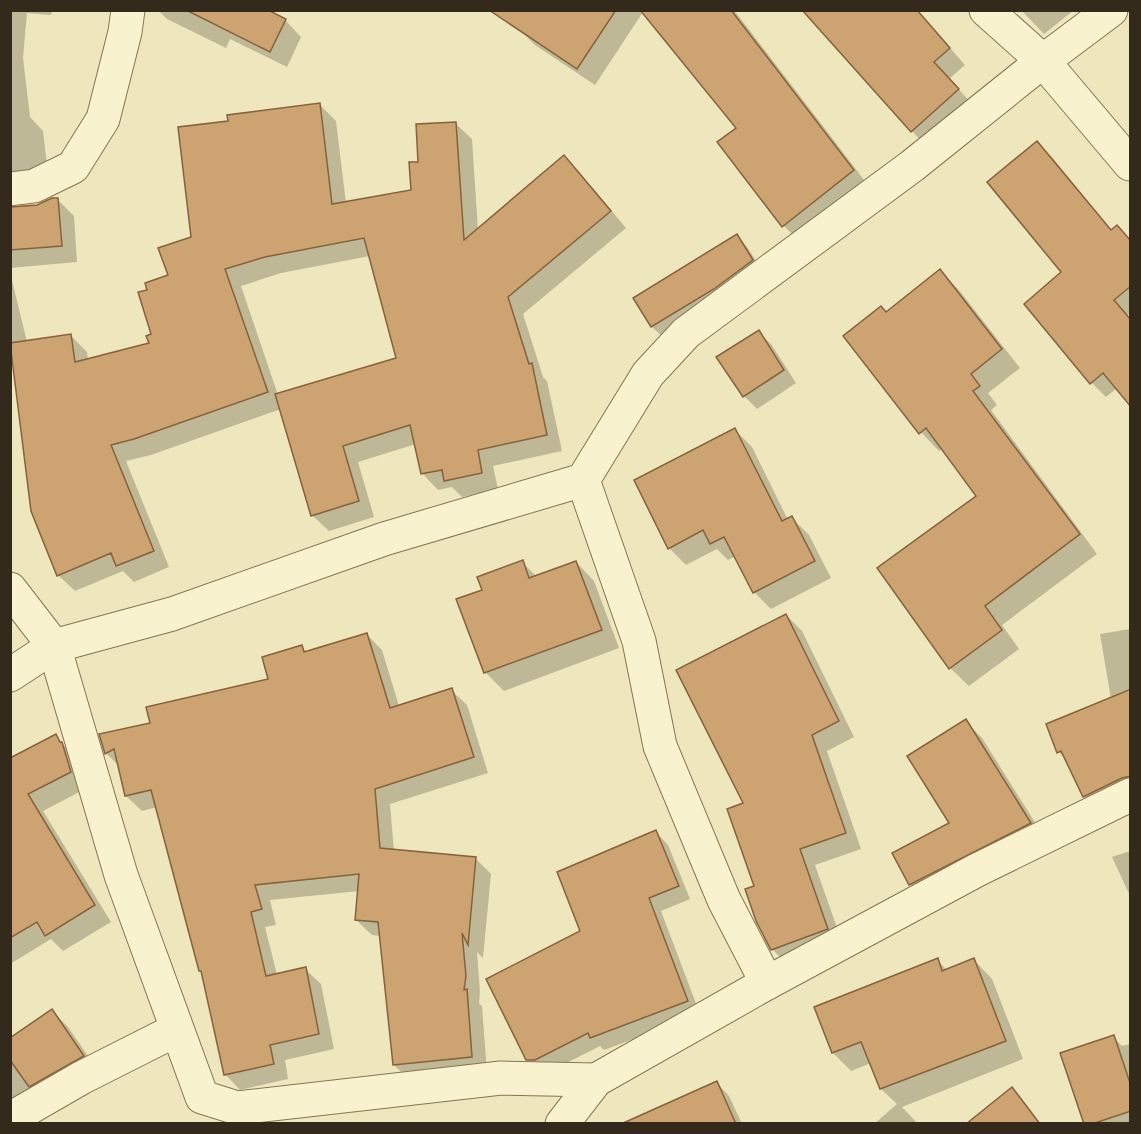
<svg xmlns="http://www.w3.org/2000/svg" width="1141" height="1134" font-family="'Zilla Slab',serif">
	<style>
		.shadow { fill: #0003; fill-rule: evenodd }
		.building { fill: #cda371; stroke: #85623b; stroke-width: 1.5 }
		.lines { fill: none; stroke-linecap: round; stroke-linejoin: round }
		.minor-casing { stroke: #867555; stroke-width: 35 }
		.minor { stroke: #f9f2cf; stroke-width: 33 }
	</style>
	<rect width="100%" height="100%" fill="#eee6bc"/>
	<g class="shadow">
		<path d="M10,10h42l-1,5 -24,-2 -4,45 7,59 13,14 6,51 -39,14z"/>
		<path d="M158,10h113l-1,3 15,7 16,17 -14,30 -57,-28 -4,9 -59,-29z"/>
		<path d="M494,10h240l137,179 -69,55 -18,-18 -46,-98 -95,-116 -48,73 -60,-40 -17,-17z"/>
		<path d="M917,10l48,55 -16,14 25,27 -46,42 -16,-17z"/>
		<path d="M1021,10h53l-30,24z"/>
		<path d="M320,105l16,16 10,82 66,-12 8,-28 35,-40 17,16 6,91 86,-73 16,16 46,55 -103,86 20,63 4,4 15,70 -69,15 5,23 -36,8 -10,-10 -14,3 -16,-17 -6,-29 -58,18 16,55 -45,14 -17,-16 -31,-106 -130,46 -25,6 43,106 -35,15 -11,-11 -48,20 -17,-16 -46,-220h-2v-83l17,70 44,-6 16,16 1,8 63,-16 2,-9 -4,-44 20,-15 24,-38 36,-116zM370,256l28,103 -120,36 -37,-109 40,-13z"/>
		<path d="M1037,143l15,14 60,74 5,-4 13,13v73l-3,3 -10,72 -11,9 -15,-15 -28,-110z"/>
		<path d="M57,199l17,17 3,46 -67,6v-59l27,-3z"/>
		<path d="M737,236l10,11 16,24 -100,66 -11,-10 -17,-29z"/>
		<path d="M940,271l18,18 62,79 -32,25 9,12 -6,5 106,144 -95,71 17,24 -50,37 -19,-18 28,-172 -35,-48 -4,3 -18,-19 -35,-119z"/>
		<path d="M758,332l13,12 25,39 -39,26 -13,-13 -26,-38z"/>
		<path d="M735,430l17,17 36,73 4,-2 17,17 22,43 -60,31 -17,-17 -18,-36 -8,4 -11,-11 -31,16 -17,-17z"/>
		<path d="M522,562l15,15 39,-15 18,19 25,67 -115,43 -18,-18 -28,-73 26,-10z"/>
		<path d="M786,615l16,16 52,106 -27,14 34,98 -46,16 28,80 -55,20 -16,-16 -17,-62 -10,-83z"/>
		<path d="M1130,629v162l-34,17 -12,-11 -17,-36 -8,-9 52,-53 -11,-65z"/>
		<path d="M367,635l15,15 17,56 52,-16 16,15 21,68 -98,31 4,47 81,7 16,16 -8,84 -6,-6 3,40 -1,12 3,2 5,66 -77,8 -16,-15 -13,-129 -9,-1 -16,-15 3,-29 -89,9 6,25 -11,2 12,48 28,-6 16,15 13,65 -49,11 3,19 -48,11 -15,-16 -22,-100 -3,-3 -43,-164 -15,4 -16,-15 -6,-29 -14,-14 -5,-18 50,-11 119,-44 32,-33 6,6z"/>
		<path d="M965,721l17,17 64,102 -119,61 -17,-17 -16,-30 57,-31z"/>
		<path d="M55,736l23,24 9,28 -44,23 68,111 -48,29 -12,-12 -41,25v-204z"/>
		<path d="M656,832l12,13 22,54 -29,12 39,103 -96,36 -4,-4 -51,26h-8l-13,-13 54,-128z"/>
		<path d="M1130,851v45l-18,-39z"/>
		<path d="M937,960l11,11 26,-11 18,19 31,80 -121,48 16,17h-44l23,-20 -16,-15 -10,-26 -20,8 -18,-18z"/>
		<path d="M52,1011l16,16 31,45 -89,50v-83z"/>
		<path d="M1113,1037l9,9 8,-2v80h-45z"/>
		<path d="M717,1083l12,13 13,28h-89z"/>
		<path d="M1012,1089l12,13 17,22h-52z"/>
	</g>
	<g class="building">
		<path d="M186,10h82l18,9 -16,33z"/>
		<path d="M489,10h127l-39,59z"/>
		<path d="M640,10h91l123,160 -72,57 -65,-85 19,-14z"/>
		<path d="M802,10h115l33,38 -16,14 25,27 -48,43z"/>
		<path d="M320,103l12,101 79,-14 -2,-28h9l-2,-38 40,-2 8,118 100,-85 47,56 -103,86 21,67 3,-1 15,72 -69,15 4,23 -38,8 -2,-11 -21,4 -11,-49 -67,21 16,55 -48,15 -36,-122 121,-36 -32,-120 -99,19 -40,12 43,123 -134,47 -23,6 43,106 -38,15 -5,-13 -54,23 -26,-65 -21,-168 61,-9 4,28 74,-19 -3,-7 5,-2 -13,-42 9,-2 -2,-7 23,-8 -10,-27 33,-11 -13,-110 50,-6 -1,-6z"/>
		<path d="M1037,141l74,89 6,-5 14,16v45l-17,14 17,20v87l-28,-34 -13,11 -66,-80 37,-32 -74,-90z"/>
		<path d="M52,198h6l4,48 -52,4v-43l27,-2z"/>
		<path d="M737,234l16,26 -39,29 -63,38 -18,-29z"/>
		<path d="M940,269l62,80 -31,25 9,12 -7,5 107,143 -95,72 17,24 -53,39 -72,-101 99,-72 -50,-68 -7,6 -76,-98 38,-30 5,6z"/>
		<path d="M759,330l25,40 -41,27 -27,-40z"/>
		<path d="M735,428l47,93 10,-5 23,45 -62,32 -29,-56 -14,7 -7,-14 -35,19 -34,-69z"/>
		<path d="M523,560l6,18 47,-17 26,69 -118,43 -28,-74 26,-9 -5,-13z"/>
		<path d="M786,614l53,107 -27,14 34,98 -46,16 28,80 -57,21 -15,-29 -11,-32 9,-3 -27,-77 16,-6 -67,-133z"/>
		<path d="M367,633l23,75 62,-20 22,69 -99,32 5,59 96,9 -8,88 -6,-12 4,43 -2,14 3,-1 5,68 -79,8 -15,-143 -23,-2 4,-46 -104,11 7,24 -11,3 15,64 40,-9 13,67 -49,11 4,19 -50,11 -23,-104h-2l-48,-181 -26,6 -11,-47 -9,5 -6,-20 51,-11 -4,-16 122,-28 -6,-22 40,-12 2,7z"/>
		<path d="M1131,689v87l-9,2 -39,19 -22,-46 -4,2 -11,-29z"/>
		<path d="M966,719l65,104 -122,62 -17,-32 57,-30 -42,-67z"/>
		<path d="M56,734l4,8h2l9,30 -43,22 67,111 -50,31 -8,-14 -27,16v-180z"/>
		<path d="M656,830l23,56 -30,12 39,103 -98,37 -2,-5 -53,27h-9l-40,-81 94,-48 -23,-59z"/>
		<path d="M938,958l4,13 32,-13 32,83 -126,48 -19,-47 -29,11 -18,-46z"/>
		<path d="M52,1009l32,47 -55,31 -19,-27v-22z"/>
		<path d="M1114,1035l17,51v25l-39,13h-8l-24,-71z"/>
		<path d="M717,1081l19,43h-115z"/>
		<path d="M1012,1087l28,37h-74z"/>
	</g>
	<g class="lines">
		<g class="minor-casing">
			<g id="minor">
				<path d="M986,10l57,51 87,103"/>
				<path d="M1111,10l-68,51 -131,105 -226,167 -38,41 -65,106 -199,59 -212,75 -118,32 67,229 81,222 35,11 264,-30 95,2 171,-97 210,-113 153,-75"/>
				<path d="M10,189l24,-3 39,-19 30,-48 22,-87 3,-22"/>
				<path d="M583,480l56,161 21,105 64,154 43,83"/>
				<path d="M10,589l44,57 -44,29"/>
				<path d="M10,1119l71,-41 95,-48"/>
				<path d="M562,1124l34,-44"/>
			</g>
		</g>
		<use href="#minor" class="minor"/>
	</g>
	<rect width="1141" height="1134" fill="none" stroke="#342a1b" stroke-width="24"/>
</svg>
